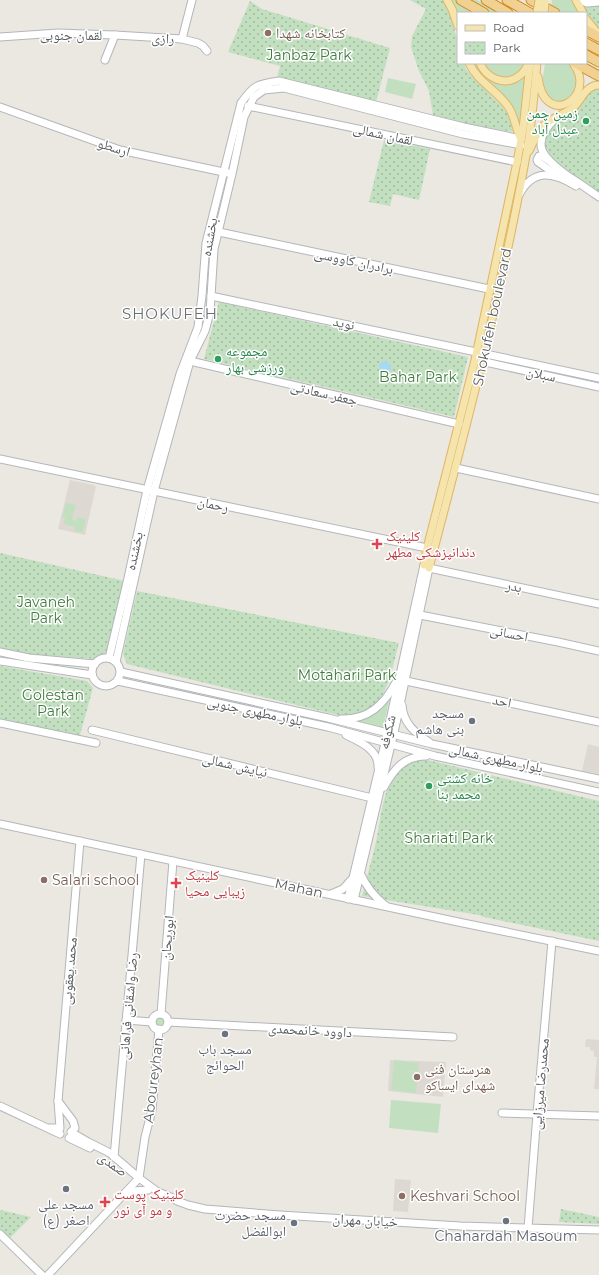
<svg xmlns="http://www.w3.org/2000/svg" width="599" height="1275" font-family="Montserrat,'Noto Naskh Arabic',sans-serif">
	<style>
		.education { fill: #ddd9d2 }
		.grass { fill: #c2e0c0 }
		.park { fill: url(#park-dots) }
		.water { fill: #a7d9f5 }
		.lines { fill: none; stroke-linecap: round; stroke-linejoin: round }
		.secondary-casing { stroke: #b3b6ba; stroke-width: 9 }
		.primary-casing { stroke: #e0b464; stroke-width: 9 }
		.highway-casing { stroke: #d28a19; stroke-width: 11 }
		.secondary { stroke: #fff; stroke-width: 7 }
		.primary { stroke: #f5e4ab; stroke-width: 7 }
		.highway { stroke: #f0d192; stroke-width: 9 }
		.primary-bridge-casing { stroke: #e0b464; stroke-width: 9; stroke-linecap: butt }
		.primary-bridge { stroke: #f5e4ab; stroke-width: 7 }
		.education-dot { fill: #8d6e63; stroke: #fff; stroke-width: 1.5 }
		.leisure-dot { fill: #2e9e5b; stroke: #fff; stroke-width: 1.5 }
		.health-dot { fill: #e0444e; stroke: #fff; stroke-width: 1.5 }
		.worship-dot { fill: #6b7280; stroke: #fff; stroke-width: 1.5 }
		.labels { text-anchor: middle; stroke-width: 3; stroke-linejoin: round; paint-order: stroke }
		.education-label { font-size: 14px; fill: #785e54; stroke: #fff; text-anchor: start }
		.street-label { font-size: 14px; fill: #595d60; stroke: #fff }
		.park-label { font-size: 14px; fill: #3f7c3d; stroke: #fff }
		.leisure-label { font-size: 14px; fill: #27864d; stroke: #fff; text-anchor: start }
		.health-label { font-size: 14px; fill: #be3a42; stroke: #fff; text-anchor: start }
		.worship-label { font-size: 14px; fill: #5b616d; stroke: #fff }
		.neighbourhood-label { font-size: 15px; letter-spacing: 1px; fill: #6b6f72; stroke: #fff }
	</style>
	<defs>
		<pattern id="park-dots" width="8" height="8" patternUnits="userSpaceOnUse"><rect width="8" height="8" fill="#c2e0c0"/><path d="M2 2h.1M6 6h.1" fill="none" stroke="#a1b99f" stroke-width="1.8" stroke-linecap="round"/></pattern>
	</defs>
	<rect width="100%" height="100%" fill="#ebe8e1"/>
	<g class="education">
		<path d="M70,480l24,5 2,2 -11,48 -27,-6z"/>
		<path d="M588,744l11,3v27l-17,-3z"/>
		<path d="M586,1039l13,1v49h-5l3,-32h-3v-6l-4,-1v-3h-5z"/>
		<path d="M390,1060l56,2 -3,35 -55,-6z"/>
		<path d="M395,1179l16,1 -3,32 -15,-1z"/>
	</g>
	<g class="grass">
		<path d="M450,0h8l22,13h-22v3z"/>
		<path d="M467,0h10l23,13h-10z"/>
		<path d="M552,0h22l7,13h-21l-9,-5z"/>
		<path d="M473,63h4l24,20 27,-14 -7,61 -5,-16 -2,-5 -30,-30z"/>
		<path d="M483,63h43c-8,12 -18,19 -33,12 -4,-2 -7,-8 -10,-12z"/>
		<path d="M545,63h22l6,3 5,20 -7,13 -13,4 -10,-5 -6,-14z"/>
		<path d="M388,78l28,6 -4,15 -27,-7z"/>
		<path d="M66,503l10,2 -4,15 4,1 1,-4 9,2 -3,13 -9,-1 1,-4 -11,-3 1,-6 -3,-1z"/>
		<path d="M390,697l-7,31 -29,-6c19,-6 24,-10 36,-25z"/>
		<circle cx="160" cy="1022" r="6"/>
		<path d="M394,1060l25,3 -1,9 -15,-1 15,2 -2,20 -25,-3z"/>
		<path d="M391,1100l50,4 -3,29 -49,-5z"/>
	</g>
	<g class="park">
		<path d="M410,0h33l4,4 11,38v21h6l2,6 11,13 23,22 9,12 4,16 -54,-10 -26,-7 -4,-24 -10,-20 -8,-24 1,-11 14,-27z"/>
		<path d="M250,1l12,8 128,39 -14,54 -99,-24 3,-12 -52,-14z"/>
		<path d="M578,1l21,3v26l-10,-9 -3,-8z"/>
		<path d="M599,87v106h-2l-46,-33 -6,-9 -1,-14 6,-10 40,-37z"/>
		<path d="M384,140l46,9 -11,51 -26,-6 -3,12 -21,-4z"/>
		<path d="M219,302l249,55 -14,60 -250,-58z"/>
		<path d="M0,553l125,28 -16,66 -6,9 -8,3 -68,-5 -27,-5z"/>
		<path d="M137,591l262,52c-7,24 -10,58 -35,69 -5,3 -12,3 -18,5l-219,-53 -4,-10z"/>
		<path d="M0,666l87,15 6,7 -13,47 -80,-15z"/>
		<path d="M418,760h10l171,41v140l-115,-24 -5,-2 -117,-19c4,-18 10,-36 14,-54 4,-18 6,-47 16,-62 5,-10 15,-18 26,-20z"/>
		<path d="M561,1209l38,8v7l-40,-2z"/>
		<path d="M0,1210l31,7 -22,22 -9,-8z"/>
	</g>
	<circle class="water" cx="385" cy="367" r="6"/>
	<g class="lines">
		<g class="secondary-casing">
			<g id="secondary">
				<path d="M581,0l6,3 12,-1"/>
				<path d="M115,35l67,4 16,4 5,3 4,5"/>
				<path d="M0,37l58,-4 57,2 -10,25"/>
				<path d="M182,39l10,-39"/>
				<path d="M248,106l269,56"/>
				<path d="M0,107l120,43 108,23"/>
				<path d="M556,118c-28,26 -13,40 12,58 11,7 21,14 31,21"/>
				<path d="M548,160l-6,-4h-3l-2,4 1,2 20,14"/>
				<path d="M519,195c14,-27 34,-23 57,-9"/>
				<path d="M219,232l270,57"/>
				<path d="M211,296l388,82"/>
				<path d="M476,360l123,27"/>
				<path d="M190,361l269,63"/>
				<path d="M0,459l427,89"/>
				<path d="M456,468l143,31"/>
				<path d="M420,615l138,27 41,9"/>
				<path d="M0,652l29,6 66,6"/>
				<circle cx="106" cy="672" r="14"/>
				<path d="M109,658l19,-80 19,-88 33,-116 18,-47 4,-31 4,-53 35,-140c13,-18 16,-19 38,-22l185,46 57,12"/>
				<path d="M0,661l92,14"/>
				<path d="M116,662l38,-171 36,-130 15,-30 5,-19 4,-63 18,-75 12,-57 10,-20 10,-7 20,-2 179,46 58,11"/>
				<path d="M121,672l207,46 104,26 167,35"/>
				<path d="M118,681l210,46 107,29 164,36"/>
				<path d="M406,681l193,41"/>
				<path d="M402,705c1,18 13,28 27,37"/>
				<path d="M341,719c27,1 43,-14 55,-37"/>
				<path d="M0,723l96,20"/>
				<path d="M92,730l280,68"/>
				<path d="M346,735c13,6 33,15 32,32"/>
				<path d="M384,787c10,-18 20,-31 42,-31"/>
				<path d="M0,824l463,99 136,28"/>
				<path d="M360,873c6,13 13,23 25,32"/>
				<path d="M331,894l12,-5 8,-9"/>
				<path d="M348,899l37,-156 39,-178"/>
				<path d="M354,900l41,-172 34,-160 170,36"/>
				<path d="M161,1014l12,-153"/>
				<circle cx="160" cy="1022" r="8"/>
				<path d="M126,1020l26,2"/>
				<path d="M168,1022l285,15"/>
				<path d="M58,1101l15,20 2,7 -4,4 17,10 22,11 29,25 19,14 15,6 4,3 11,4 17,4 75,6 180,11 139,4"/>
				<path d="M0,1106l60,28"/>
				<path d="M502,1113l97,3"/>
				<path d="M50,1128h10l-2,-27 22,-260"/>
				<path d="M69,1138l21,10"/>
				<path d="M114,1157l27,-303"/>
				<path d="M139,1178l6,-41 7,-27 7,-81"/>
				<path d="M124,1195l10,-4 14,-1"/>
				<path d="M528,1228l9,-114 15,-173"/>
				<path d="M0,1234l42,41"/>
				<path d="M48,1275l91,-97"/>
			</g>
		</g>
		<g class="primary-casing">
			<g id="primary">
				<path d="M447,0l5,9 6,17"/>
				<path d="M576,0l7,13"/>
				<path d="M586,19l13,16"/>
				<path d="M469,63c8,18 27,27 38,42 8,10 8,23 14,34"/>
				<path d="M480,63c6,15 25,24 39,13 5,-3 7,-8 10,-13"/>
				<path d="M538,77c6,54 61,20 35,-14"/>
				<path d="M529,151c4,-8 7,-17 13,-24 9,-10 22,-12 32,-20 8,-8 12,-22 25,-22"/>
				<path d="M424,565l3,-17 48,-188 42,-198 6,-33 7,-66"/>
				<path d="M429,568c36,-136 72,-273 97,-412 6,-31 8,-62 11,-93"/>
			</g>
		</g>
		<g class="highway-casing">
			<g id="highway">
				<path d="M461,0l23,13"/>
				<path d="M486,0l22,13"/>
				<path d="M507,0l23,13"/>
				<path d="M531,0l24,13"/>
				<path d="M586,30l13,7"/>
				<path d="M586,43l13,7"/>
				<path d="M586,55l13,7"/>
				<path d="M575,63l24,13"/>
			</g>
		</g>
		<use href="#secondary" class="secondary"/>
		<use href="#primary" class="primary"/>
		<use href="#highway" class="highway"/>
		<g class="primary-bridge-casing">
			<g id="primary-bridge">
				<path d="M537,13l2,-13"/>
				<path d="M544,13l1,-10"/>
			</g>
		</g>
		<use href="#primary-bridge" class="primary-bridge"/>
	</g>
	<g class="education-dot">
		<circle cx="268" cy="33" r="4"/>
		<circle cx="44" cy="880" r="4"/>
		<circle cx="417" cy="1077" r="4"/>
		<circle cx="402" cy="1196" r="4"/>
	</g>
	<g class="leisure-dot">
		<circle cx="586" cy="121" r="4"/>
		<circle cx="218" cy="359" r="4"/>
		<circle cx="429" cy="786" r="4"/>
	</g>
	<g class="health-dot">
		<path d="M375 538h4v4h4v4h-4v4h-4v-4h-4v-4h4z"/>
		<path d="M174 877h4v4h4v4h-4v4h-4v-4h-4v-4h4z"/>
		<path d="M103 1196h4v4h4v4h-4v4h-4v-4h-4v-4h4z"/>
	</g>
	<g class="worship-dot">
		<circle cx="472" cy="721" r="4"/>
		<circle cx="225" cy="1034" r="4"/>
		<circle cx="66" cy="1189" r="4"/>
		<circle cx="506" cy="1221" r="4"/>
		<circle cx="294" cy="1223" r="4"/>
	</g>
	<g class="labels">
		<g class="education-label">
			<text x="276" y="38">کتابخانه شهدا</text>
			<text x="52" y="885">Salari school</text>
			<text x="425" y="1074">هنرستان فنی<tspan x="425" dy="16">شهدای ایساکو</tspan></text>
			<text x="410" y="1201">Keshvari School</text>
		</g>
		<g class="street-label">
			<text x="71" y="40">لقمان جنوبی</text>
			<text transform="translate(163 38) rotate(3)" y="5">رازی</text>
			<text transform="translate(383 134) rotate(12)" y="5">لقمان شمالی</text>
			<text transform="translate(114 147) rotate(17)" y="5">ارسطو</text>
			<text transform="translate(209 237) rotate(-80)" y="5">بخشنده</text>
			<text transform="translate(354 261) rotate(12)" y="5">برادران کاووسی</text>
			<text transform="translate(492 317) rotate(-78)" y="5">Shokufeh boulevard</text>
			<text transform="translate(344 323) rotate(12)" y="5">نوید</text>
			<text transform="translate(541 374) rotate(12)" y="5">سبلان</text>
			<text transform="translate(324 393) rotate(13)" y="5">جعفر سعادتی</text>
			<text transform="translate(213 504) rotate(12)" y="5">رحمان</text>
			<text transform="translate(134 551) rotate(-78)" y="5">بخشنده</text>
			<text transform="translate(514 586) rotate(12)" y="5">بدر</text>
			<text transform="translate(509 633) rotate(11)" y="5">احسانی</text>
			<text transform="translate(502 701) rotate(12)" y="5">احد</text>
			<text transform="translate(255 711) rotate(12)" y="5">بلوار مطهری جنوبی</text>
			<text transform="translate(387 732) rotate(-77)" y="5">شکوفه</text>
			<text transform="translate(496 758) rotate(12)" y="5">بلوار مطهری شمالی</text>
			<text transform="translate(235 765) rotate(13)" y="5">نیایش شمالی</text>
			<text transform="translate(299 888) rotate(12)" y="5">Mahan</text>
			<text transform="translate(167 938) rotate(-85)" y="5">ابوریحان</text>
			<text transform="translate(69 971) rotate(-85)" y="5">محمد یعقوبی</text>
			<text transform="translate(128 1006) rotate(-85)" y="5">رضا واشقانی فراهانی</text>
			<text transform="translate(310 1030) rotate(3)" y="5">داوود خانمحمدی</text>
			<text transform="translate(153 1080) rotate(-83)" y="5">Aboureyhan</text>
			<text transform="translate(540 1084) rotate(-85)" y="5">محمدرضا میرزایی</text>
			<text transform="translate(113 1164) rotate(35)" y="5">صمدی</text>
			<text transform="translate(365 1220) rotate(3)" y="5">خیابان مهران</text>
		</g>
		<g class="park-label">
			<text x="309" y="60">Janbaz Park</text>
			<text x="418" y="382">Bahar Park</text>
			<text x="46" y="607">Javaneh<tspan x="46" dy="16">Park</tspan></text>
			<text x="347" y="680">Motahari Park</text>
			<text x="53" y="700">Golestan<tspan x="53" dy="16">Park</tspan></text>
			<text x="449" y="843">Shariati Park</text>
		</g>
		<g class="leisure-label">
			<text x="578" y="118" text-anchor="end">زمین چمن<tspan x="578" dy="16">عبدل آباد</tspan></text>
			<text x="226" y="356">مجموعه<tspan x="226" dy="16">ورزشی بهار</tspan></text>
			<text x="437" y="783">خانه کشتی<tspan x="437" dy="16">محمد بنا</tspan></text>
		</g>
		<g class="health-label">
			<text x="386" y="541">کلینیک<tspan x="386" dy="16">دندانپزشکی مطهر</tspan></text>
			<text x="185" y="880">کلینیک<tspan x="185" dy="16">زیبایی محیا</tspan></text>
			<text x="114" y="1199">کلینیک پوست<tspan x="114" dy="16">و مو آی نور</tspan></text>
		</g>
		<g class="worship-label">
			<text x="464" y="718" text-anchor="end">مسجد<tspan x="464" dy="16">بنی هاشم</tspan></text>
			<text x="225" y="1054">مسجد باب‌<tspan x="225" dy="16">الحوائج</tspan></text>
			<text x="66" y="1209">مسجد علی<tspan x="66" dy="16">اصغر (ع)</tspan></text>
			<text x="286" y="1220" text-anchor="end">مسجد حضرت<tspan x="286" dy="16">ابوالفضل</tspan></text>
			<text x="506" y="1241">Chahardah Masoum</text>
		</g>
		<g class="neighbourhood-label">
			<text x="170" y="319">SHOKUFEH</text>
		</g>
	</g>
	<rect x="457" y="12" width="130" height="52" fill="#ffffff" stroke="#bdbebf"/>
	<rect x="465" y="25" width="20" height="6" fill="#f5e4ab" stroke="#bdbebf"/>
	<text x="493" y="32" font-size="12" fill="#595d60">Road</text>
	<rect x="465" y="42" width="20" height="12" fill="url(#park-dots)" stroke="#bdbebf"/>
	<text x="493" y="52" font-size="12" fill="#595d60">Park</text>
</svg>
